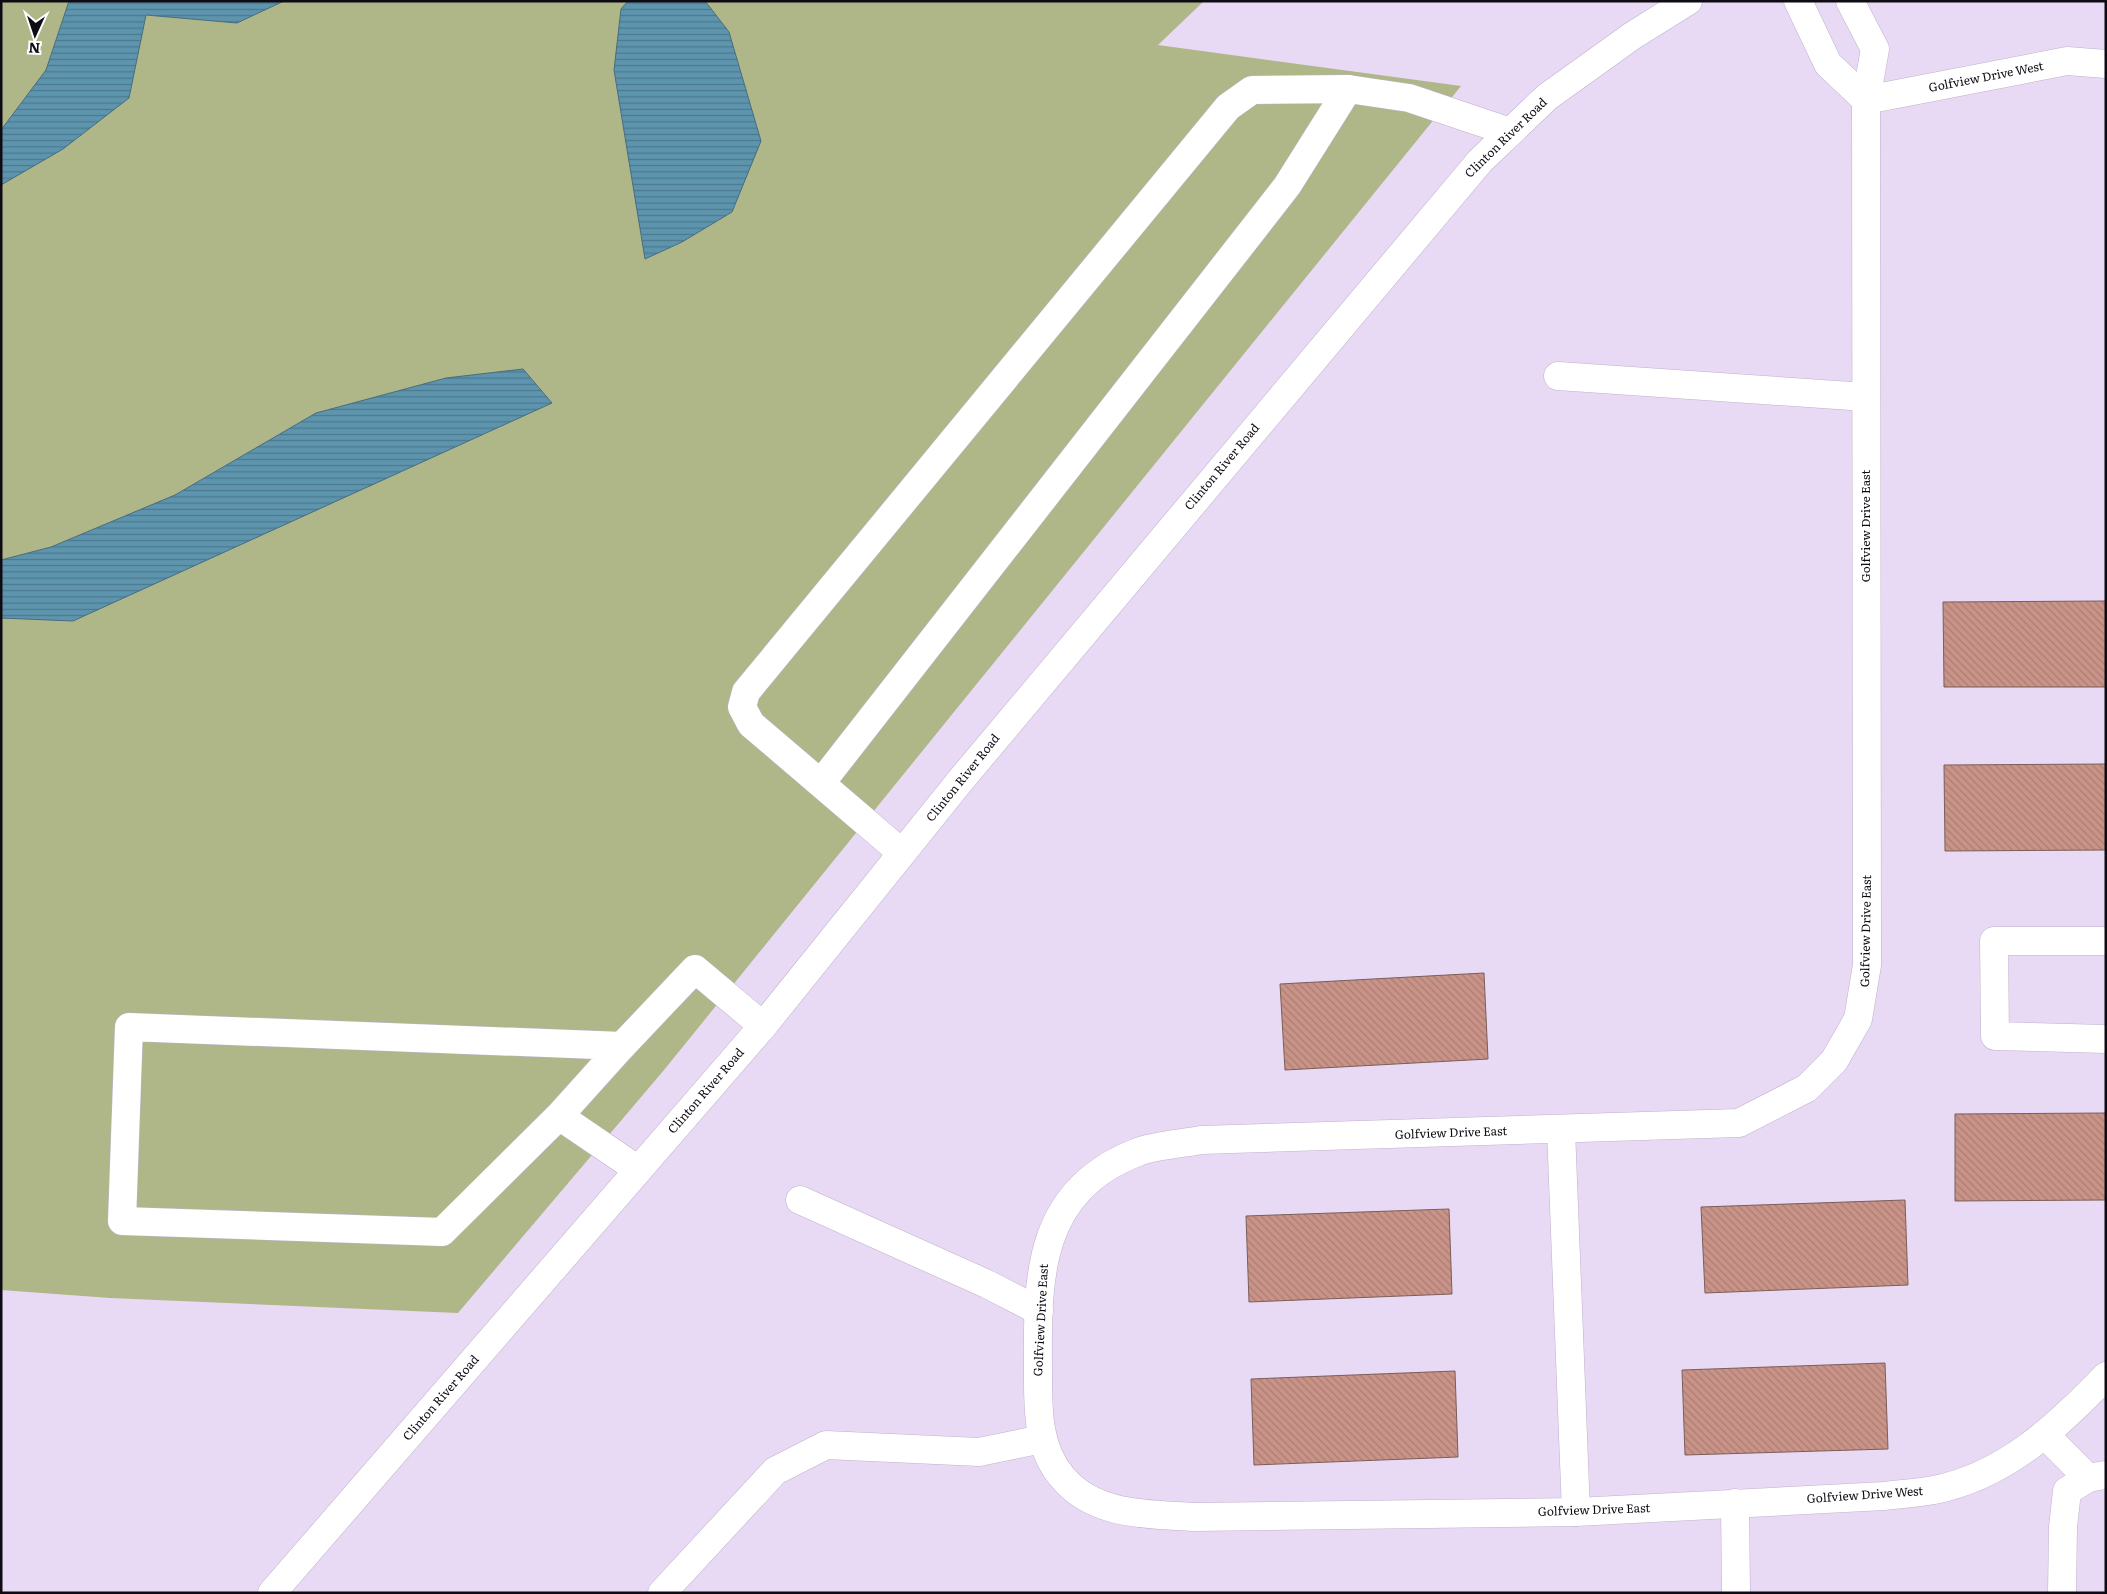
<svg xmlns="http://www.w3.org/2000/svg" width="2107" height="1594" font-family="Literata,serif">
	<style>
		.green { fill: #afb789 }
		.water { fill: url(#water-rules); stroke: #466c80 }
		.building { fill: url(#building-back-hatch); stroke: #7b5e58 }
		.lines { fill: none; stroke-linecap: round; stroke-linejoin: round }
		.minor-casing { stroke: #bfb1cb; stroke-width: 29 }
		.minor { stroke: #fff; stroke-width: 28 }
		.labels { text-anchor: middle; stroke-width: 4; stroke-linejoin: round; paint-order: stroke }
		.street-label { font-size: 12px; fill: #0f0b13; stroke: #fff }
	</style>
	<defs>
		<pattern id="water-rules" width="6" height="5" patternUnits="userSpaceOnUse" patternTransform="scale(1.25)"><rect width="6" height="5" fill="#5e95ae"/><path d="M0 2.5h6" fill="none" stroke="#4c788c"/></pattern>
		<pattern id="building-back-hatch" width="6" height="6" patternUnits="userSpaceOnUse" patternTransform="scale(1.25)"><rect width="6" height="6" fill="#c99388"/><path d="M-1 5l2 2M0 0l6 6M5-1l2 2" fill="none" stroke="#ab7d74"/></pattern>
	</defs>
	<rect width="100%" height="100%" fill="#e8daf5"/>
	<path class="green" d="M1,1h1203l-46,44 303,41 -797,984 -206,243 -348,-15 -109,-8z"/>
	<g class="water">
		<path d="M69,1h215l-47,22 -91,-8 -17,83 -66,51 -62,36v-55l45,-60z"/>
		<path d="M628,1h77l24,31 32,109 -29,71 -50,30 -37,17 -31,-189 7,-61z"/>
		<path d="M523,369l29,34 -479,218 -72,-3v-58l50,-13 124,-52 141,-82 130,-35z"/>
	</g>
	<g class="building">
		<path d="M2106,601v86h-162l-1,-85z"/>
		<path d="M2106,764v86l-161,1 -1,-86z"/>
		<path d="M1484,973l4,86 -203,11 -5,-86z"/>
		<path d="M2106,1113v87l-151,1v-87z"/>
		<path d="M1905,1200l3,85 -203,8 -4,-86z"/>
		<path d="M1449,1209l3,85 -203,8 -3,-86z"/>
		<path d="M1885,1363l3,86 -203,6 -3,-85z"/>
		<path d="M1455,1371l3,86 -204,8 -3,-86z"/>
	</g>
	<g class="lines">
		<g class="minor-casing">
			<g id="minor">
				<path d="M1798,1l30,63 38,36 9,-51 -25,-48"/>
				<path d="M2106,64l-39,-3 -201,39 1,865 -9,54 -24,42 -27,27 -68,35 -538,17c-20,4 -44,5 -63,12 -100,38 -101,123 -100,215 0,37 -2,81 25,111 32,38 85,36 130,39l383,-5 308,-16c17,-2 34,-3 50,-6 71,-14 123,-63 172,-114"/>
				<path d="M1348,89l61,9 101,34"/>
				<path d="M1558,376l308,21"/>
				<path d="M821,783l466,-597 61,-97 -96,1 -24,17 -482,585 -4,15 9,17 151,129"/>
				<path d="M2106,941h-112l1,95 111,3"/>
				<path d="M622,1046l73,-77 68,57"/>
				<path d="M559,1116l63,-70 -493,-19 -7,194 320,11 117,-116 78,53"/>
				<path d="M1561,1130l15,382"/>
				<path d="M800,1200l187,84 52,27"/>
				<path d="M2045,1435l43,43 17,-3"/>
				<path d="M1735,1503l1,90"/>
				<path d="M272,1593l491,-567 197,-245 520,-620 67,-64 85,-61 56,-35"/>
				<path d="M662,1593l113,-122 51,-26 153,7 63,-13"/>
				<path d="M2062,1593l1,-66 4,-36 21,-13"/>
			</g>
		</g>
		<use href="#minor" class="minor"/>
	</g>
	<g class="labels">
		<g class="street-label">
			<text transform="translate(1986 77) rotate(-11)" y="4">Golfview Drive West</text>
			<text transform="translate(1506 138) rotate(-44)" y="4">Clinton River Road</text>
			<text transform="translate(1222 467) rotate(-50)" y="4">Clinton River Road</text>
			<text transform="translate(1866 526) rotate(-90)" y="4">Golfview Drive East</text>
			<text transform="translate(963 778) rotate(-51)" y="4">Clinton River Road</text>
			<text transform="translate(1866 931) rotate(-89)" y="4">Golfview Drive East</text>
			<text transform="translate(706 1091) rotate(-49)" y="4">Clinton River Road</text>
			<text transform="translate(1451 1133) rotate(-2)" y="4">Golfview Drive East</text>
			<text transform="translate(1041 1320) rotate(-87)" y="4">Golfview Drive East</text>
			<text transform="translate(441 1398) rotate(-49)" y="4">Clinton River Road</text>
			<text transform="translate(1865 1495) rotate(-4)" y="4">Golfview Drive West</text>
			<text transform="translate(1594 1510) rotate(-2)" y="4">Golfview Drive East</text>
		</g>
	</g>
	<rect width="2107" height="1594" fill="none" stroke="#0f0b13" stroke-width="5"/>
	<g transform="translate(35 35) rotate(183)" stroke="#ffffff" stroke-width="4" paint-order="stroke">
	<path d="M0-4L9 19L0 12L-9 19Z" fill="#0f0b13"/>
	<text y="-8" font-size="14" font-weight="bold" text-anchor="middle" fill="#0f0b13">N</text>
	</g>
</svg>
